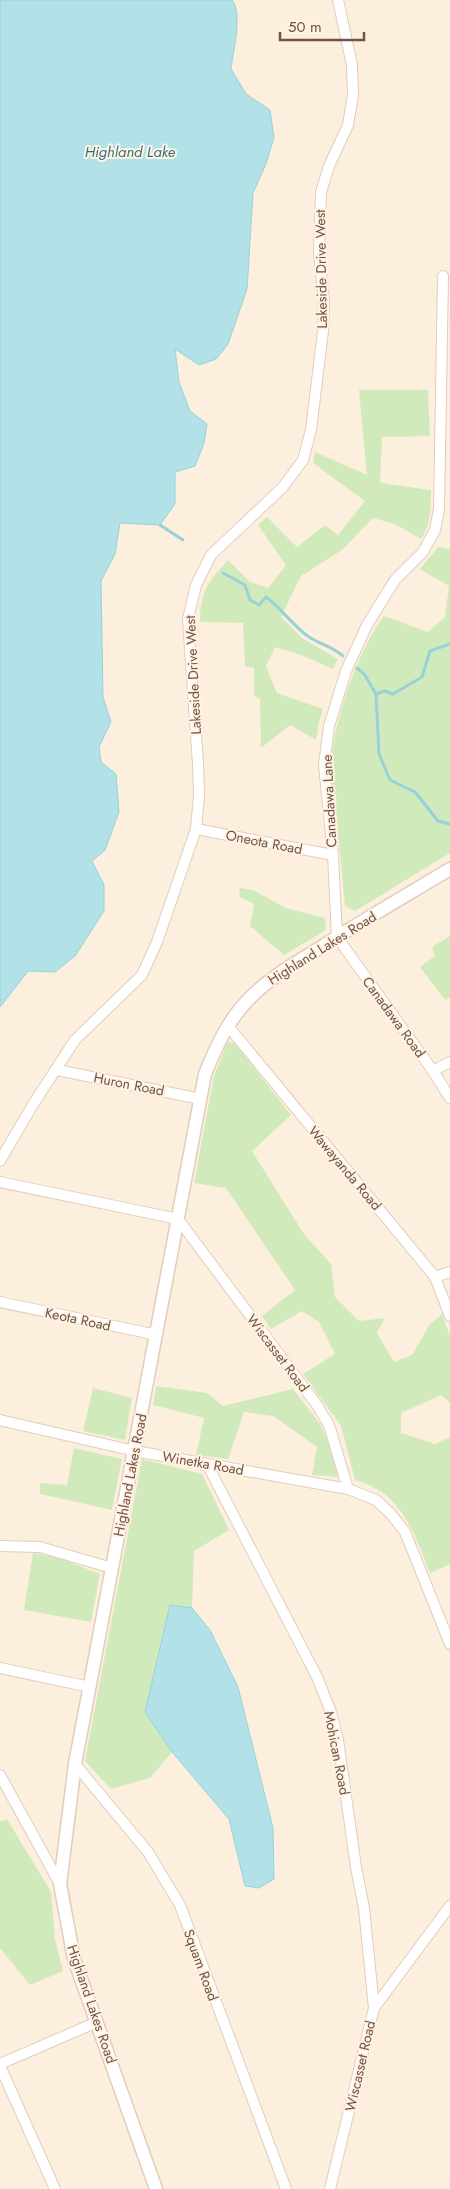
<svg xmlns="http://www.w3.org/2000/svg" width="450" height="2189" font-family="Jost,sans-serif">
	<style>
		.green { fill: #d1eabc }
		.water { fill: #b2e2e7; stroke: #98d2d9 }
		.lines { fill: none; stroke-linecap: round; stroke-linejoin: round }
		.stream { stroke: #98d2d9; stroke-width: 3 }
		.minor-casing { stroke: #e3ccbd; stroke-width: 12 }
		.tertiary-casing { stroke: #e3ccbd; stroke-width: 15 }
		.minor { stroke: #fff; stroke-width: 10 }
		.tertiary { stroke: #fff; stroke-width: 12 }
		.labels { text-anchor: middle; stroke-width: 4; stroke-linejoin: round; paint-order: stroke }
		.street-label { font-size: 14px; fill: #735345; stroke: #fff3e4 }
		.water-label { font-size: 15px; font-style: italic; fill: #39737a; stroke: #fff3e4 }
	</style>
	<rect width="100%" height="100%" fill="#fdefdd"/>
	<g class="green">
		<path d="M359,390h69l2,46 -48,1 -2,46 51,7c0,18 0,34 -10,49l-26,-15 -22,-6 -31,32 -41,26 -20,41 21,21 36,21 -5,10 -32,-14 -26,-8 -9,19 11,27 46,16 -4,13 -3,18 -26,-15 -29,23 -1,-49 -6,-3v-28l-9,-2 -2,-43 -43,-1c0,-30 8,-40 28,-62l22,22 18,6 18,-23 -28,-40 9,-8 30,30 28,-22 13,10 27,-34 -52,-38 2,-11 52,23z"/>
		<path d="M438,547l12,2v304l-95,58 -10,-5c-3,-32 -6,-64 -9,-95 -2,-15 -5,-31 -5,-46 3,-46 26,-112 53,-149l44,16 17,-15 4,-31 -29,-17z"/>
		<path d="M240,888l13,2 33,18 39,10 1,12 -42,25 -34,-29 4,-22 -15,-7z"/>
		<path d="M450,936v62l-5,2 -25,-33 15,-11 -3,-9z"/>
		<path d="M234,1042l57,73 -39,36 52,83 27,30 4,33 24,24 26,-3 -8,15 17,29 18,-7 18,-31 12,-10 8,22v67l-9,-8 -40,18v20l34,11 15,-7v127l-20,9c-12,-30 -24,-67 -53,-84 -7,-4 -15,-7 -22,-9l-14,-54 -38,-52 32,-20 -16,-32 -17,-11 -31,18 -9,-13 33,-26 -69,-102 -32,-5 20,-107 13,-33z"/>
		<path d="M156,1386l51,7 16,13 70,-17 28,36 11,26 6,26 -26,-2 5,-28 -44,-31 -29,-4 -16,47 -32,-4 8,-37 -51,-13z"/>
		<path d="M93,1388l39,10 -7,42 -42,-9z"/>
		<path d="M74,1448l48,11 -10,51 -72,-16v-11l27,2z"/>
		<path d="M142,1459l60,15 27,56 -35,21 -2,57 -22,-3 -25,107 27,40 -22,26 -39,11 -26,-28z"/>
		<path d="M33,1553l23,4 44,17 -9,48 -67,-12z"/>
		<path d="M7,1819l44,73 4,47 8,32 -33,14 -30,-37v-126z"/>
	</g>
	<g class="water">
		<path d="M0,0h232c11,14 1,51 -1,69l15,25 24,16 4,27 -8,27 -13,29 -6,96 -19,55 -12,15 -17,6 -24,-16 4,33 11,29 17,13 -3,19 -9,23 -20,6v32l-15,21 -40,-2 -5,31 -14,27 2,116 8,25 -12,25 2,15 15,12 3,38 -14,38 -13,11 12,24v26l-29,45 -20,16 -27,-1 -28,36z"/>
		<path d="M170,1605l22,3 18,22 28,57 35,141 1,51 -15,9 -14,-2 -16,-67 -57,-67 -27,-40z"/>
	</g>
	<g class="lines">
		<g class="stream">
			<path d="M160,525l23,15"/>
			<path d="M223,573l22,12 5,15 9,5 7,-8c16,12 27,29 43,40 11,7 24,10 34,19"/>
			<path d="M357,668l7,6 12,20 3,60 11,26 25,12 23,29 12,3"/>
			<path d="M376,694l9,-3 8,3 29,-17 8,-26 20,-7"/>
		</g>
		<g class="minor-casing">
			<g id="minor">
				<path d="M443,276l-4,233 -4,21 -12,22 -28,28 -28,45 -21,46 -17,55 -5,39 9,90 4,82 96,134 17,27"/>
				<path d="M196,829l137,26"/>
				<path d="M228,1026l207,251 15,39"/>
				<path d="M57,1070l144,29"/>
				<path d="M433,1071l17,-9"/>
				<path d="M0,1161l32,-55 43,-66 67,-65 15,-33 39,-113 3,-34 -1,-31 -10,-145 8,-34 15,-30 72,-68 20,-27 8,-30 12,-99 1,-29 -5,-50 2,-60 8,-26 19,-41 5,-30 -1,-30 -14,-65"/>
				<path d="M0,1182l178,37 139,186 12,20 19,64 28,11 15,14 14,18 45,112"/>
				<path d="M435,1277l15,-5"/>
				<path d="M0,1302l157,33"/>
				<path d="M0,1420l135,31 213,38"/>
				<path d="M207,1464l110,213 14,35 7,28 18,127 8,41 10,100"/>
				<path d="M0,1546l40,1 72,21"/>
				<path d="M0,1668l90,19"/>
				<path d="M75,1764l73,88 32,53 106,284"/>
				<path d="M0,1775l60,109"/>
				<path d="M0,2064l97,-42"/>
				<path d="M0,2066l55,123"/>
				<path d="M330,2189l44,-181 76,-102"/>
			</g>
		</g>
		<g class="tertiary-casing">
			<path id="tertiary" d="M156,2189l-82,-230 -14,-75 15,-120 130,-690c11,-27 23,-54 44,-75 21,-22 48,-37 74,-53 42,-27 84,-51 127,-77"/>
		</g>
		<use href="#minor" class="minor"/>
		<use href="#tertiary" class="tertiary"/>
	</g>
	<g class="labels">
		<g class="street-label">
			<text transform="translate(321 269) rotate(-91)" y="5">Lakeside Drive West</text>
			<text transform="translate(193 675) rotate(-93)" y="5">Lakeside Drive West</text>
			<text transform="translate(329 801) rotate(-93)" y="5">Canadawa Lane</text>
			<text transform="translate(264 842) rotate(11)" y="5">Oneota Road</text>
			<text transform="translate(322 948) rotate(-32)" y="5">Highland Lakes Road</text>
			<text transform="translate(394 1017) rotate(54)" y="5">Canadawa Road</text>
			<text transform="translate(129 1084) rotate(11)" y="5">Huron Road</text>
			<text transform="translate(345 1168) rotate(50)" y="5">Wawayanda Road</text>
			<text transform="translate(78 1319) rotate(12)" y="5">Keota Road</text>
			<text transform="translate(278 1353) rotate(53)" y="5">Wiscasset Road</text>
			<text transform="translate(203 1463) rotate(10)" y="5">Winetka Road</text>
			<text transform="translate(130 1475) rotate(-79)" y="5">Highland Lakes Road</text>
			<text transform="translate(337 1753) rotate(79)" y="5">Mohican Road</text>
			<text transform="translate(201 1965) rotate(70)" y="5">Squam Road</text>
			<text transform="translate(92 2004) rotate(71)" y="5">Highland Lakes Road</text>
			<text transform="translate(360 2066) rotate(-77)" y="5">Wiscasset Road</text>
		</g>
		<g class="water-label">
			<text x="130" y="157">Highland Lake</text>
		</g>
	</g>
	<path d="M280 32v8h84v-8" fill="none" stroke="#735345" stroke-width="2.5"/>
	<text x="288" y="32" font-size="15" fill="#735345" stroke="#fff3e4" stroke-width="4" paint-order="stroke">50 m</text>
</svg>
